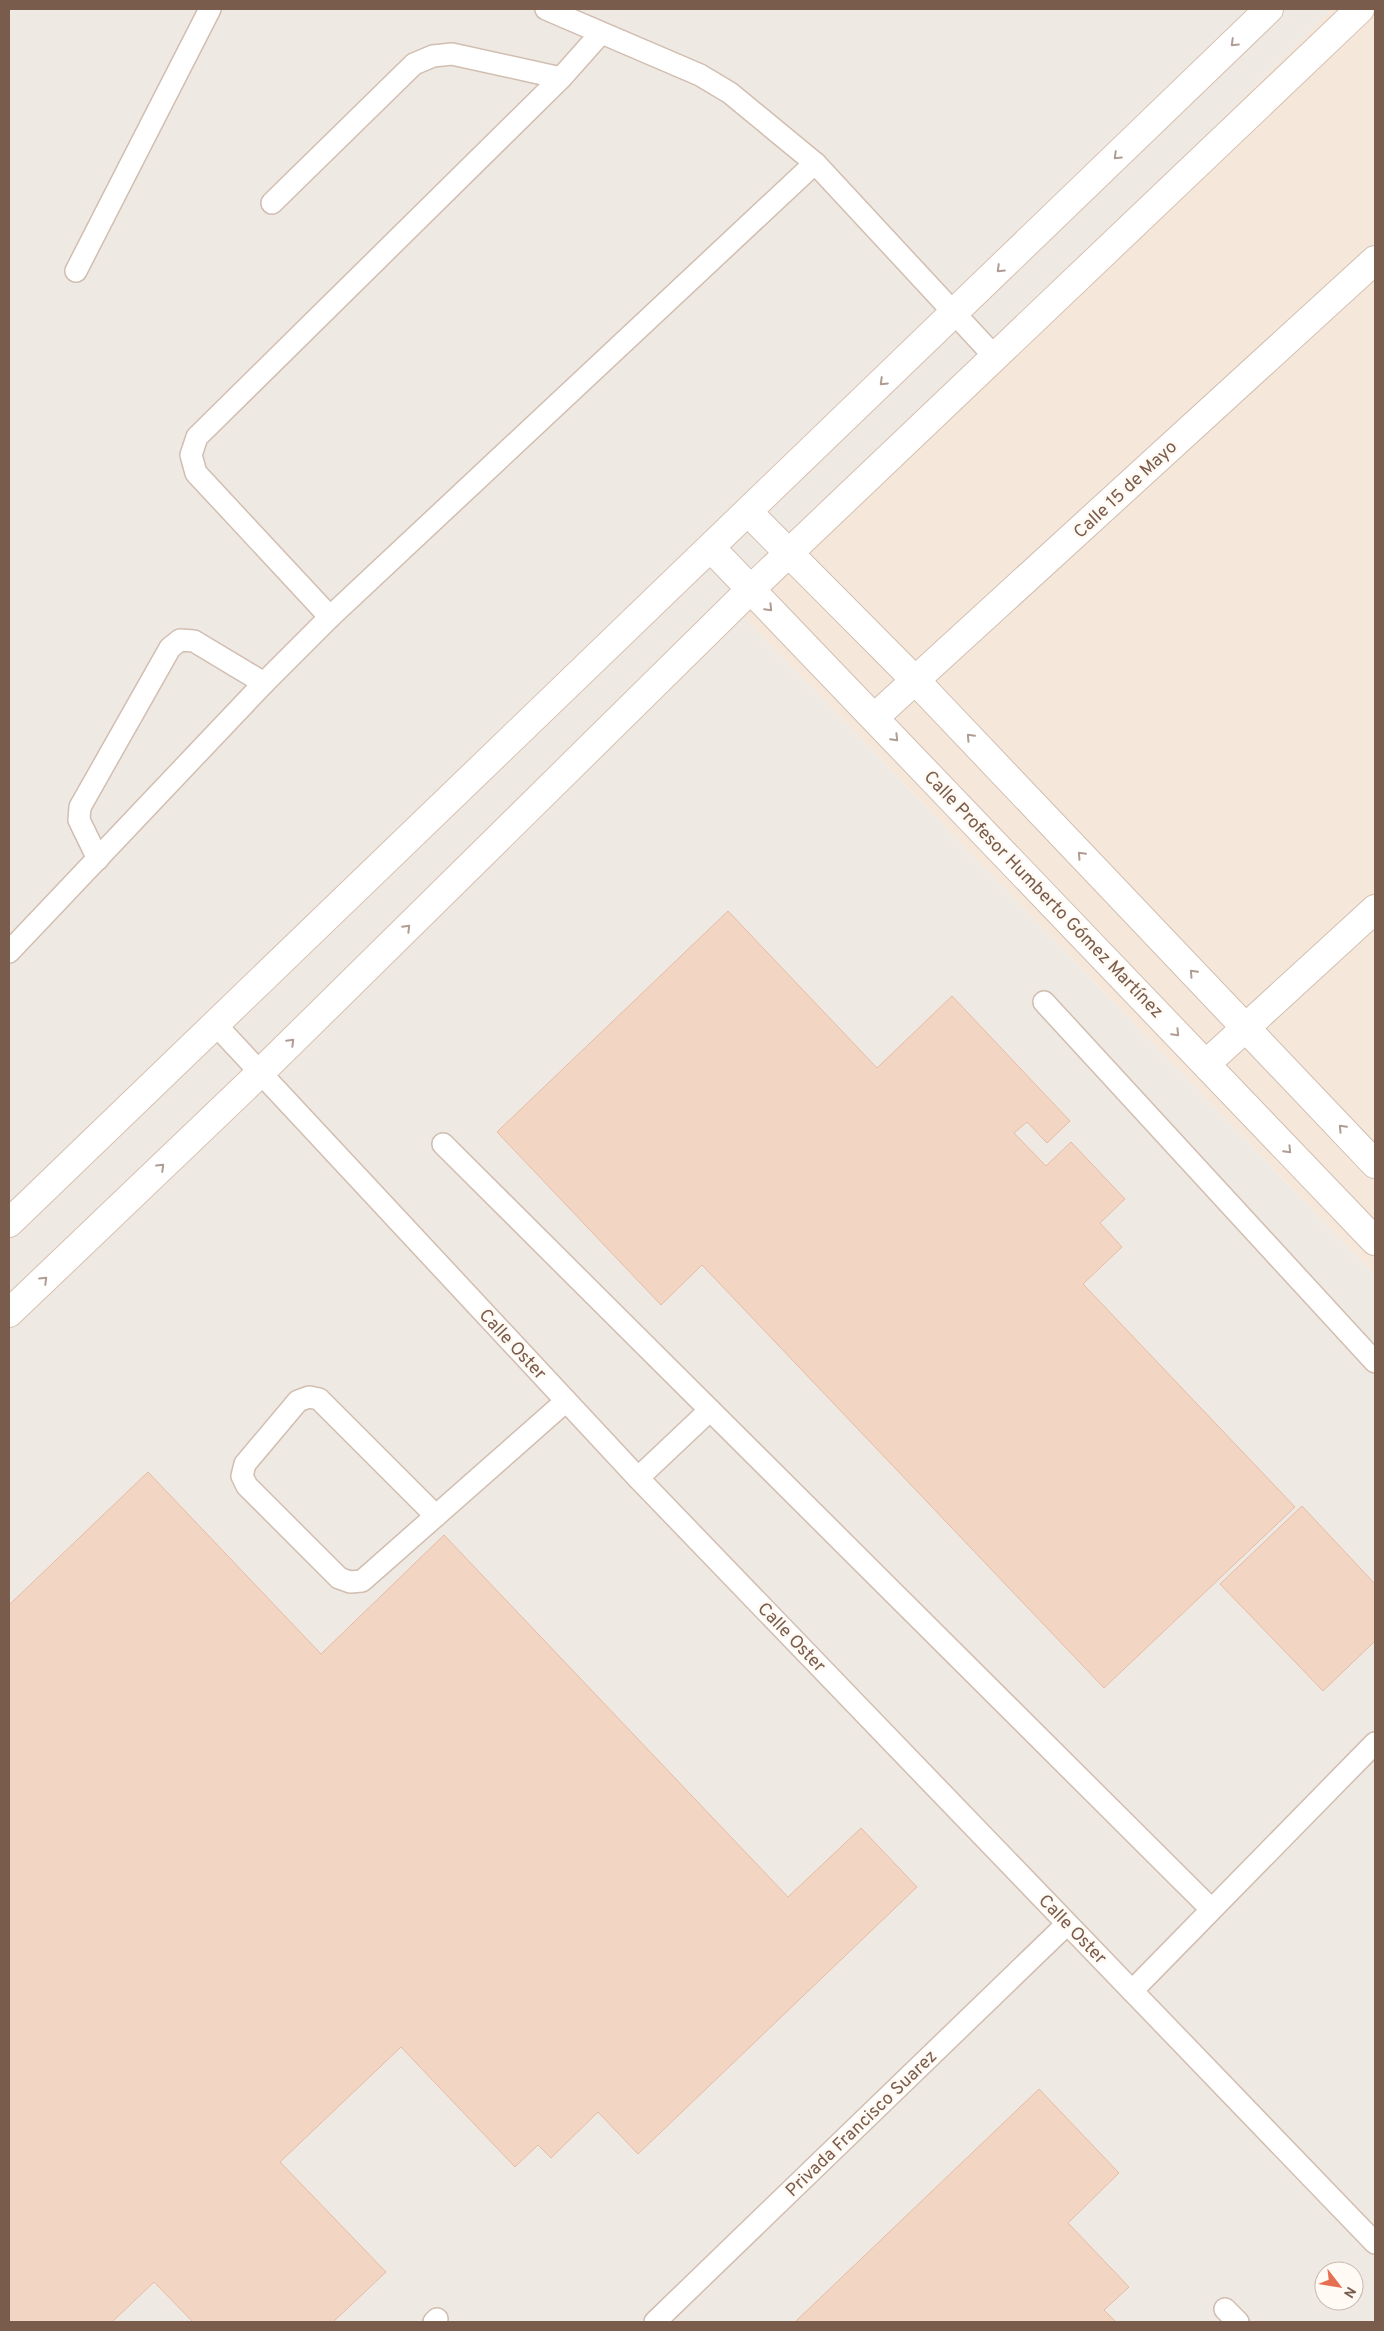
<svg xmlns="http://www.w3.org/2000/svg" width="1384" height="2331" font-family="Overpass,sans-serif">
	<style>
		.residential { fill: #f5e8da }
		.industrial { fill: #efe9e4; fill-rule: evenodd }
		.building { fill: #f3d5c3; stroke: #e6bba3 }
		.lines { fill: none; stroke-linecap: round; stroke-linejoin: round }
		.service-casing { stroke: #d1beb0; stroke-width: 24 }
		.minor-casing { stroke: #d1beb0; stroke-width: 30 }
		.secondary-casing { stroke: #d6c0b0; stroke-width: 30 }
		.service { stroke: #fff; stroke-width: 21 }
		.minor { stroke: #fff; stroke-width: 28 }
		.secondary { stroke: #fff; stroke-width: 28 }
		.oneway { stroke: #af9d94 }
		.labels { text-anchor: middle; stroke-width: 5; stroke-linejoin: round; paint-order: stroke }
		.street-label { font-size: 18px; fill: #7a5c4d; stroke: #fffaf3 }
	</style>
	<rect width="100%" height="100%" fill="#fdf6ec"/>
	<path class="residential" d="M1332,9h43v1266l-649,-677 387,-370z"/>
	<path class="industrial" d="M9,9h1323l-219,219 -387,370 649,677v1047h-1366zM1324,2271h30v30h-30z"/>
	<g class="building">
		<path d="M728,911l149,157 75,-72 118,125 -23,22 -20,-21 -13,11 32,33 25,-24 54,57 -25,24 22,24 -39,37 212,223 -191,181 -402,-423 -41,40 -164,-173z"/>
		<path d="M148,1472l173,182 123,-119 344,362 73,-69 56,59 -279,267 -40,-42 -47,46 -13,-13 -23,22 -114,-120 -121,115 106,110 -53,50h-140l-39,-40 -42,40h-103v-717z"/>
		<path d="M1302,1506l73,78v57l-52,50 -103,-107z"/>
		<path d="M1039,2089l80,84 -51,50 61,64 -25,23 12,12h-321z"/>
	</g>
	<g class="lines">
		<g class="service-casing">
			<g id="service">
				<path d="M546,9l154,66 30,18 85,70 180,194"/>
				<path d="M272,203l142,-139 19,-8 19,-2 109,24"/>
				<path d="M76,271l134,-262"/>
				<path d="M330,617l-134,-144 -5,-18 6,-18 364,-359 40,-45"/>
				<path d="M98,859l-19,-39 1,-13 90,-159 10,-8 14,1 70,42"/>
				<path d="M9,952l255,-269 66,-66 485,-454"/>
				<path d="M1044,1002l331,360"/>
				<path d="M216,1025l422,453 737,765"/>
				<path d="M443,1144l768,765"/>
				<path d="M638,1478l72,-68"/>
				<path d="M436,1516l-117,-117 -10,-2 -11,4 -53,63 -3,12 5,10 92,92 11,4 12,-1 204,-180"/>
				<path d="M1132,1991l243,-248"/>
				<path d="M1225,2309l13,13"/>
				<path d="M434,2322l3,-3"/>
				<path d="M655,2322l412,-398"/>
			</g>
		</g>
		<g class="minor-casing">
			<g id="minor">
				<path d="M748,512l168,169 459,483"/>
				<path d="M711,548l664,693"/>
				<path d="M875,717l500,-457"/>
				<path d="M1206,1064l169,-155"/>
			</g>
		</g>
		<g class="secondary-casing">
			<g id="secondary">
				<path d="M9,1223l1260,-1214"/>
				<path d="M9,1313l251,-240 491,-484 609,-580"/>
			</g>
		</g>
		<use href="#service" class="service"/>
		<use href="#minor" class="minor"/>
		<use href="#secondary" class="secondary"/>
	</g>
	<defs><path id="oneway-chevron" d="M-2-3.5L2.5 0L-2 3.5" fill="none" stroke-width="1.6" stroke-linecap="round" stroke-linejoin="round" transform="scale(1.25)"/></defs>
	<g class="oneway">
		<use href="#oneway-chevron" transform="translate(1234 43) rotate(136)"/>
		<use href="#oneway-chevron" transform="translate(1117 156) rotate(136)"/>
		<use href="#oneway-chevron" transform="translate(1000 269) rotate(136)"/>
		<use href="#oneway-chevron" transform="translate(883 382) rotate(136)"/>
		<use href="#oneway-chevron" transform="translate(769 608) rotate(46)"/>
		<use href="#oneway-chevron" transform="translate(970 737) rotate(-133)"/>
		<use href="#oneway-chevron" transform="translate(895 738) rotate(46)"/>
		<use href="#oneway-chevron" transform="translate(1081 855) rotate(-133)"/>
		<use href="#oneway-chevron" transform="translate(407 928) rotate(-45)"/>
		<use href="#oneway-chevron" transform="translate(1193 973) rotate(-133)"/>
		<use href="#oneway-chevron" transform="translate(1176 1033) rotate(46)"/>
		<use href="#oneway-chevron" transform="translate(291 1042) rotate(-45)"/>
		<use href="#oneway-chevron" transform="translate(1342 1128) rotate(-134)"/>
		<use href="#oneway-chevron" transform="translate(1288 1150) rotate(46)"/>
		<use href="#oneway-chevron" transform="translate(161 1167) rotate(-44)"/>
		<use href="#oneway-chevron" transform="translate(44 1280) rotate(-44)"/>
	</g>
	<g class="labels">
		<g class="street-label">
			<text transform="translate(1125 489) rotate(-43)" y="6">Calle 15 de Mayo</text>
			<text transform="translate(1044 894) rotate(46)" y="6">Calle Profesor Humberto Gómez Martínez</text>
			<text transform="translate(513 1344) rotate(47)" y="6">Calle Oster</text>
			<text transform="translate(792 1637) rotate(46)" y="6">Calle Oster</text>
			<text transform="translate(1073 1929) rotate(46)" y="6">Calle Oster</text>
			<text transform="translate(861 2123) rotate(-44)" y="6">Privada Francisco Suarez</text>
		</g>
	</g>
	<rect width="1384" height="2331" fill="none" stroke="#7a5c4d" stroke-width="20"/>
	<g transform="translate(1339 2286) rotate(121)"><circle r="24" fill="#fffaf3" stroke="#cabbb1"/>
	<path d="M0-4L9 19L0 12L-9 19Z" fill="#e76f51"/>
	<text y="-8" font-size="14" font-weight="bold" text-anchor="middle" fill="#7a5c4d">N</text>
	</g>
</svg>
